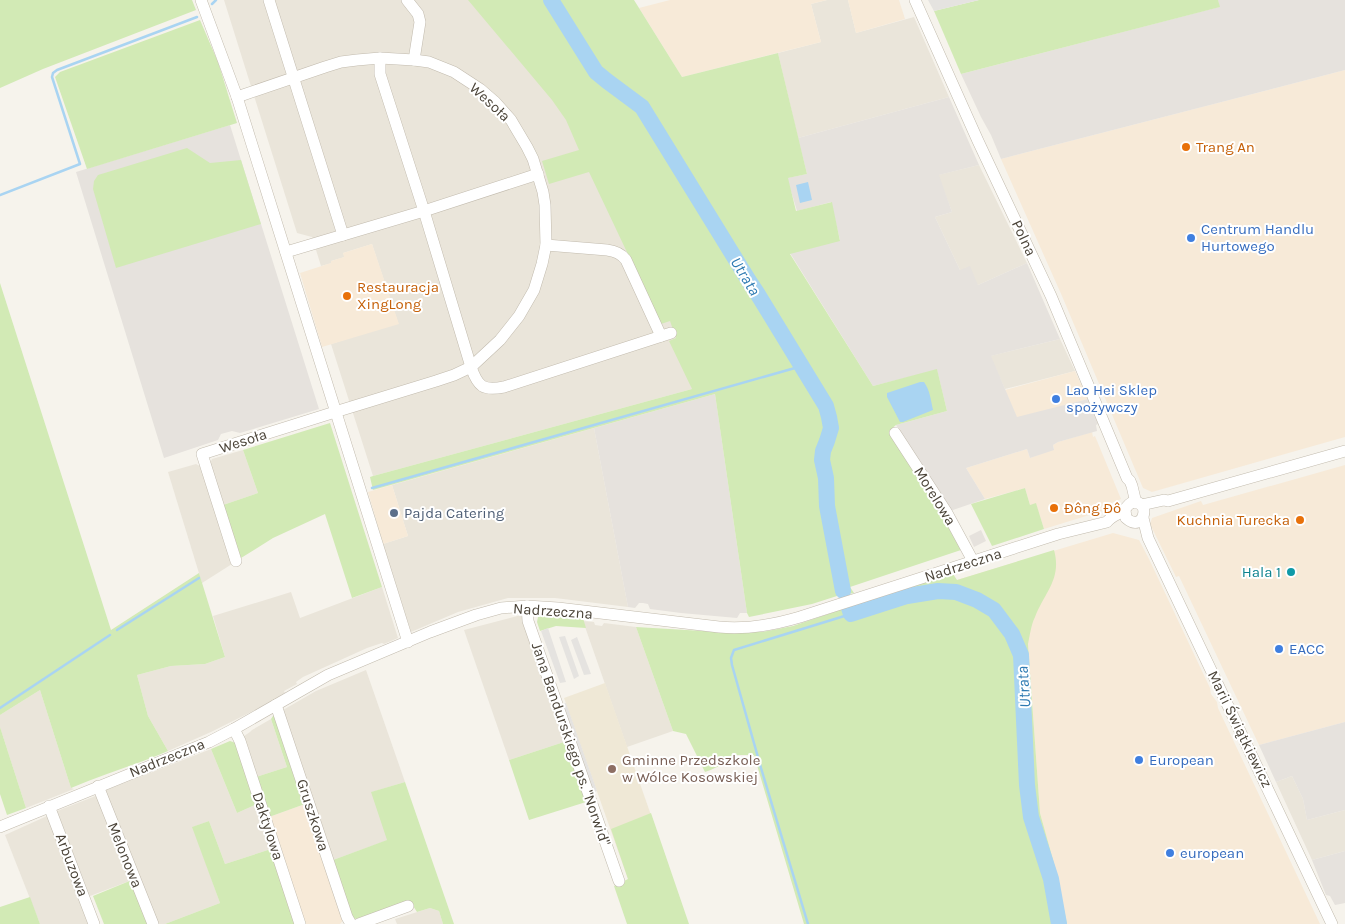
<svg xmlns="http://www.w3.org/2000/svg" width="1345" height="924" font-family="Karla,sans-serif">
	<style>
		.residential { fill: #eae5da }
		.commercial { fill: #f7ead8 }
		.industrial { fill: #e6e2dd }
		.education { fill: #efe8d6 }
		.green { fill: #d2eab5 }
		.parking { fill: #e5e3e0 }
		.water { fill: #a9d4f2 }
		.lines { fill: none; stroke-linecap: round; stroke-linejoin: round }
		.stream { stroke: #a9d4f2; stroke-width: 2.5 }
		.river { stroke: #a9d4f2; stroke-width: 16 }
		.minor-casing { stroke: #c2bbae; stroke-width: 12 }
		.minor { stroke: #fff; stroke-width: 11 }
		.food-dot { fill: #e8710a; stroke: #fff; stroke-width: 2 }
		.shop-dot { fill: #3f7fe0; stroke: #fff; stroke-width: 2 }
		.service-dot { fill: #5c6f8a; stroke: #fff; stroke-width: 2 }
		.culture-dot { fill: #0f9aa8; stroke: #fff; stroke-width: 2 }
		.education-dot { fill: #8d6e63; stroke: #fff; stroke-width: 2 }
		.labels { text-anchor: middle; stroke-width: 4; stroke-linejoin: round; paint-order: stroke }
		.street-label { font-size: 15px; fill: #4b4439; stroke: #fff }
		.food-label { font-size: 15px; fill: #c56008; stroke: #fff; text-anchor: start }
		.shop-label { font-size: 15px; fill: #366cbe; stroke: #fff; text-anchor: start }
		.service-label { font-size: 15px; fill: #4e5e75; stroke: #fff; text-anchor: start }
		.culture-label { font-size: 15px; fill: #0d838f; stroke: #fff; text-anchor: end }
		.education-label { font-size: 15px; fill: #785e54; stroke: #fff; text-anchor: start }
		.water-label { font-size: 16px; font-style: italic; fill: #2e7ab2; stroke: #fff }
	</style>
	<rect width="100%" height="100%" fill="#f6f3ec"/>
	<g class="residential">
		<path d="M224,0h316l90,109 62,280 -319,87 -42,-132 67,-21 -26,-79 -29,9 2,4 -14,4 1,2 -11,3 -9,-29 -15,-4z"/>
		<path d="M827,0h21l8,33 58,-16 35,80 -151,41 -20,-85 43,-11 -10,-38z"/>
		<path d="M979,165l48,98 -49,22 -18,-15 -25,-53 17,-5 -14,-37z"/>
		<path d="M1060,339l15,32 -70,18 -15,-33z"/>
		<path d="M594,428l34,179 -73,-9h-47l-50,14 -47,20 -28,-88 25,-8 -16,-51z"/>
		<path d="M243,450l15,43 -35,12 -13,-41 2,-5z"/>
		<path d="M196,464l7,4 29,96 -30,19 -34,-111z"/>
		<path d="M382,587l16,51 -14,6 -2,-1 -15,5 -64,29 -7,5 1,2 -13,7 1,2 -26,15 -48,24 -43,19 -20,-35 -11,-41 34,-9 34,-2 20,-7 -12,-41 78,-24 9,26z"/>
		<path d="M521,615l43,127 -55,18 -45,-130z"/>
		<path d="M583,621l11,1 1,3 7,1 2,-3 32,4 37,104 -46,16z"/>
		<path d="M366,670l39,112 -33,10 16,48 -55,20 -50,-150 33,-19z"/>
		<path d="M40,690l31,98 3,1 -48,19 -26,-81v-12z"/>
		<path d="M271,719l16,48 -31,10 -14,-42 2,1 6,-4 2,-2z"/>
		<path d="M211,749l26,64 20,-9 14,45 -46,15 -16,-43 -16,6 27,76 -55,21h-8l-53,-133z"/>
		<path d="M1292,776l11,23 4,21 38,-10v41l-33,9 -36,-78z"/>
		<path d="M98,795l34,85 -42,16 -33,-85z"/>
		<path d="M47,816l42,108h-49l-35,-89z"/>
		<path d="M430,908l9,3 4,13h-46l-2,-5z"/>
	</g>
	<g class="commercial">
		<path d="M670,0h157l-16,4 10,38 -139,35 -43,-69z"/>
		<path d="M848,0h51l6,19 -49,14z"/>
		<path d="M1345,70v367l-193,55 -9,-4 -81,-192 -61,-137z"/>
		<path d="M372,244l27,80 -77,23 -22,-74 31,-10v-2l13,-4 -1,-4z"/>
		<path d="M1075,371l13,28 -71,19 -12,-28z"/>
		<path d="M1092,432l1,5 2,-1 26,63 -10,4 1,5 -68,21 -8,-25 -6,1 -5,-17 -40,11 -19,-31 61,-19 3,9 24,-9 -1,-4 5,-3z"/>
		<path d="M1345,465v257l-86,23 -80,-169 -3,1 -26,-53 2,-6 49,-17 2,4z"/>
		<path d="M392,485l16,51 -25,8 -15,-52z"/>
		<path d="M1113,533l26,7 10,19 61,129 1,6 6,8 1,6 102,216h-253l-10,-50 -17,-61 -12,-169 -71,-64z"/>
		<path d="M305,804l39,115 -4,5h-35l-36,-107z"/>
	</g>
	<g class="industrial">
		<path d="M1218,0h127v70l-344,89 -10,-24 -10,-18 -20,-43 258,-67z"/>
		<path d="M949,97l30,68 -40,10 13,37 -17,5 25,53 10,-4 8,19 49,-22 33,76 -69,17 26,61 71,-18 10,25 -2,1 1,6 -39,11 -5,3 1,5 -24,8 -3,-9 -61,19 19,31 -35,12 -54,-86 51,-14 -10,-41 -64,16 -83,-133 50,-13 -9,-38 -34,9 -10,-33 20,-4 -9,-36z"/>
		<path d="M230,125l89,284 -79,24 -8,-2 -11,3 -3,6 -54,18 -88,-286z"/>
		<path d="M715,394l32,219h-7l-3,5 -56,-5 -31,-4 -2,-5 -5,-1h-4l-4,5 -7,-1 -34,-179z"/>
		<path d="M981,530l5,11 -12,6 -5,-11z"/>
		<path d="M1345,722v88l-38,10 -4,-21 -11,-23 -16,6 -17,-37z"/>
		<path d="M1345,851v52l-10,2 -5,-9 -4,-1 -14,-35z"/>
	</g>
	<path class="education" d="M605,683l64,184 -41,12 -64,-181z"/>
	<g class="green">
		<path d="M0,0h192l4,10 -153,59 -43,19z"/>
		<path d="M468,0h166l48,77 96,-24 29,121 -19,4 8,33 36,-9 8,39 -50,13 83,132 64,-17 10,42 -51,14 -7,6 52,83 20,36 -111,37 4,6 -17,3 -25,8 -63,13 -2,-4 -32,-219 -342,96 -3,-13 3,-1 319,-87 -23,-48 7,-3 -6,-17 -9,3 -72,-152 -40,12 -7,-23 37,-11 -13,-30 -14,-20z"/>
		<path d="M979,0h239l2,7 -259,67 -27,-63z"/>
		<path d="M200,20l18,42 19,61 -150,46 -32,-92 5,-5z"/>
		<path d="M187,148l23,15 31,-3 20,64 -145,44 -23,-79 1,-8 4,-6z"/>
		<path d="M0,283l111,347 88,-57 26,84 -20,7 -34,2 -34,9 11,41 20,35c-32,14 -65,23 -97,37l-31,-98 -40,25z"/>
		<path d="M330,423l52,164 -30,11 -27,-84 -52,24 -32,20 -18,-53 35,-12 -15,-43z"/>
		<path d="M1025,488l5,17 6,-2 8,26 -52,17 -21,-42z"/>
		<path d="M1054,550c8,29 -9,42 -19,67 -4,8 -5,18 -7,27l12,169 17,61 10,50h-263l-50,-169h-18c-9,8 -20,13 -31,17l-19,-38 -13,-3 -37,-104 84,5h42l31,-6 79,-27 81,-25 4,6z"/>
		<path d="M561,613l21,2 4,13 -30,-2 -16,5 -3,-9 1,-5 5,-2 17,2z"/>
		<path d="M275,713l30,91 -36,13 -13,-40 31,-10 -16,-48z"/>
		<path d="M0,727l26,81 -19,7 -7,-21z"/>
		<path d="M230,741l6,2 21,61 -20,9 -26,-64z"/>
		<path d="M564,742l22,60 -57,18 -20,-60z"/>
		<path d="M405,782l49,142h-11l-4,-13 -9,-3 -13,4 -7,-11 -54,18 -5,-2 -18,-57 54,-20 -16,-48z"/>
		<path d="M651,813l38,111h-62l-13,-38 14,-7 -17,-50z"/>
		<path d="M209,821l16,43 46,-15 25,75h-131l55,-21 -28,-76z"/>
		<path d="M132,880l17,44h-45l-11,-28z"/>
		<path d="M30,897l10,27h-40v-17z"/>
	</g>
	<g class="parking">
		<path d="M928,0h51l-45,11z"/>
		<path d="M548,628l18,54 -6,1 -19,-52z"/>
		<path d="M565,636l14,40 -5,3 -15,-42z"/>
		<path d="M577,637l14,37 -7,1 -13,-35z"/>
		<path d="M566,703l31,88 -6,2 -30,-89z"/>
	</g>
	<g class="water">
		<path d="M808,182l4,18 -12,3 -4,-18z"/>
		<path d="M920,382h4c6,8 7,19 9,28l-30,12h-3l-13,-25v-4z"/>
	</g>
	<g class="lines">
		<g class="stream">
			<path d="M212,4l4,-4"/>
			<path d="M0,195l80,-31 -28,-87 1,-4 4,-3 140,-53"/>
			<path d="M372,488l430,-122"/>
			<path d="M117,630l82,-52"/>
			<path d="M0,708l110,-73"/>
			<path d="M808,924l-47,-156 -29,-103 -1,-7 3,-8 117,-36"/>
		</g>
		<g class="river">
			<path d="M551,0l45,72 11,9 35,26 107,174 8,12 69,113 3,11 2,11 -4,13 -4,10 -1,9 4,18 1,28 16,85"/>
			<path d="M849,608l2,6 56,-18 31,-5 18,1 21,8 17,10 18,24 9,21 6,130 4,32 20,62 8,45"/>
		</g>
		<g class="minor-casing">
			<g id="minor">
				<path d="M201,0l36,97 171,545"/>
				<path d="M269,0l74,235"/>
				<path d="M407,0l11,14 2,8 -6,38"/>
				<path d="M915,0l63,141 73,155 76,182 3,3 2,5 4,17"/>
				<path d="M380,58v16l44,137 47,156c7,20 12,24 33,20l167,-54"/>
				<path d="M546,245l61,5c8,1 14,3 19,10l35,76"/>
				<path d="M286,252l138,-41 114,-37"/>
				<path d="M895,433l52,80 26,48"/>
				<path d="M1141,505l23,-5 4,1 177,-50"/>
				<path d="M1143,518l5,20 184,386"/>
				<path d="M236,561l-34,-107 133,-42 101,-31 18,-6 17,-8 29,-27 19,-24 15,-26 8,-26 4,-19 -1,-40 -2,-13 -10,-33 -6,-12 -16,-27 -16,-18 -15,-13 -26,-17 -25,-10 -15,-2 -34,-2 -23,2 -16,2 -16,5 -88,30"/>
				<path d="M527,606l1,15 91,260"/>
				<path d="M276,705l71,212 4,7"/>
				<path d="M234,729l6,12 60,183"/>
				<path d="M98,786l55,138"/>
				<path d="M49,806l45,118"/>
				<path d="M0,827l209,-85 25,-13 94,-54 102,-43 46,-17 25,-7 26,-2 31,2 161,19c28,3 54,-2 81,-10l258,-83 49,-12c4,-6 10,-7 16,-11 3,-2 4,-6 8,-8 21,-6 14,32 -5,15l-1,-8"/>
				<path d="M359,924l49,-18"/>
			</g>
		</g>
		<use href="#minor" class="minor"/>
	</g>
	<g class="food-dot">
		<circle cx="1186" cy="147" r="5"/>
		<circle cx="347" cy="296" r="5"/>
		<circle cx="1054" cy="508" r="5"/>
		<circle cx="1300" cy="520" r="5"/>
	</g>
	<g class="shop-dot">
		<circle cx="1191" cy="238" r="5"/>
		<circle cx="1056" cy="399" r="5"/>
		<circle cx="1279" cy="649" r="5"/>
		<circle cx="1139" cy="760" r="5"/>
		<circle cx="1170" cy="853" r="5"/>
	</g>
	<circle class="service-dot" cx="394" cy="513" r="5"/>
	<circle class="culture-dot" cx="1291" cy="572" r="5"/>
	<circle class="education-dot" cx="612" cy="769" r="5"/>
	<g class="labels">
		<g class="street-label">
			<text transform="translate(490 102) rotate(43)" y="5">Wesoła</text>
			<text transform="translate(1024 238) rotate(65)" y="5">Polna</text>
			<text transform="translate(243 441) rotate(-18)" y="5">Wesoła</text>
			<text transform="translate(935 496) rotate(58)" y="5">Morelowa</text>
			<text transform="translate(963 565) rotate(-18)" y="5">Nadrzeczna</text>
			<text transform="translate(553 611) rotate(4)" y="5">Nadrzeczna</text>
			<text transform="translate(1240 729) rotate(64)" y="5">Marii Świątkiewicz</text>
			<text transform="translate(571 744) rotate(71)" y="5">Jana Bandurskiego ps. "Norwid"</text>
			<text transform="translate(167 758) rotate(-22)" y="5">Nadrzeczna</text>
			<text transform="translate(313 815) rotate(72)" y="5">Gruszkowa</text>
			<text transform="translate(268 826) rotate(72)" y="5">Daktylowa</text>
			<text transform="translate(125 855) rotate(68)" y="5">Melonowa</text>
			<text transform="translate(72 865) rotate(69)" y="5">Arbuzowa</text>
		</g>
		<g class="food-label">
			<text x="1196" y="152">Trang An</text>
			<text x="357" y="292">Restauracja<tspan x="357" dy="17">XingLong</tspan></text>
			<text x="1064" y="513">Đông Đô</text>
			<text x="1290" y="525" text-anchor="end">Kuchnia Turecka</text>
		</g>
		<g class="shop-label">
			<text x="1201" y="234">Centrum Handlu<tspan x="1201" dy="17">Hurtowego</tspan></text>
			<text x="1066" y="395">Lao Hei Sklep<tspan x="1066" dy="17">spożywczy</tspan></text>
			<text x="1289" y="654">EACC</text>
			<text x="1149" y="765">European</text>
			<text x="1180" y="858">european</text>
		</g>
		<g class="service-label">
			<text x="404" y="518">Pajda Catering</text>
		</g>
		<g class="culture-label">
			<text x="1281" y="577">Hala 1</text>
		</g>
		<g class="education-label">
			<text x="622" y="765">Gminne Przedszkole<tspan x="622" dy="17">w Wólce Kosowskiej</tspan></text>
		</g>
		<g class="water-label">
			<text transform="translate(746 276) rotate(59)" y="6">Utrata</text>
			<text transform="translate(1023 687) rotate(-94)" y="6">Utrata</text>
		</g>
	</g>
</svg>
